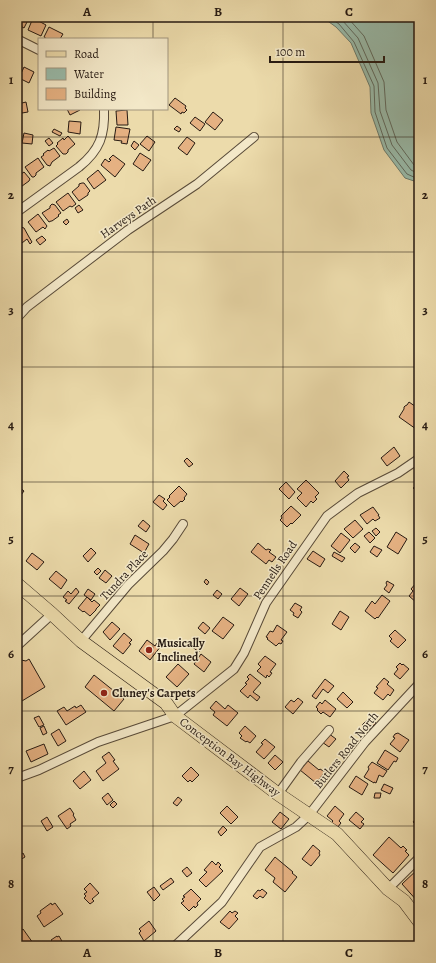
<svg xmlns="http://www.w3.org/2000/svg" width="436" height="963" font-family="Alegreya,serif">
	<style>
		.water { fill: #9ba; stroke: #6b7b6d }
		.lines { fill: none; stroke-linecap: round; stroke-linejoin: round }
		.shore { stroke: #606a5e; stroke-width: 1 }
		.building { fill: #e5b182; stroke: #261a12 }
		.street-casing { stroke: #584a38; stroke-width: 10 }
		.primary-casing { stroke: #261a12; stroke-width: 14 }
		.street { stroke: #f3e8c8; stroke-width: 8 }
		.primary { stroke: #ecdbab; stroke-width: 13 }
		.grid { fill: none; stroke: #261a12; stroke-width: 1; stroke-opacity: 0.55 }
		.poi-dot { fill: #8f2418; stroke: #f3e8c8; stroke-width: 1.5 }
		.labels { text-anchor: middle; stroke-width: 3; stroke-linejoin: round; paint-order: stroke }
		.street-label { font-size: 12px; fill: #261a12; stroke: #f3e8c8 }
		.poi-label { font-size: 12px; font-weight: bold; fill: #261a12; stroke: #f3e8c8; text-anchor: start }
		.neatline { fill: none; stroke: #261a12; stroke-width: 1.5 }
		.grid-label { font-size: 13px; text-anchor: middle; font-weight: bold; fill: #261a12 }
	</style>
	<rect width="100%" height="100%" fill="#ecdbab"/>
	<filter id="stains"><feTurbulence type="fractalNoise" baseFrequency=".005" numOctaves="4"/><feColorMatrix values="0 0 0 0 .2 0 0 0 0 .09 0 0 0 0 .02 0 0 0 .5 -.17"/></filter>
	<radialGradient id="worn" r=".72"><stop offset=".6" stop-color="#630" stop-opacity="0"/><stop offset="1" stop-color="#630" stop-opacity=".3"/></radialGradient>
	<path class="water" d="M322,17h97v168l-5,-4 -9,-3 -21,-28 -13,-37 -1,-26 -19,-44 -15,-16z"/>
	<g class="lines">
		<g class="shore">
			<path d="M329,17l10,7 15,18 20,44 1,26 12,36 20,26 9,4 3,2"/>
			<path d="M337,17l5,3 16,18 20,45 2,28 12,34 19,25 8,4"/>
			<path d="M347,17l17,19 20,46 2,28 11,32 17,23 5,2"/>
		</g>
	</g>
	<g class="building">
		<path d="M17,17l12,1 -5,10 -7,-4z"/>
		<path d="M33,18l13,7 -5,11 -13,-6z"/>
		<path d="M49,27l14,7 -3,5h-13l-3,-2z"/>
		<path d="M24,67l10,5 -5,11 -10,-5z"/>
		<path d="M175,98l11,8 -1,2 2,2 -3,3 -2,-1 -1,2 -12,-9z"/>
		<path d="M26,102l2,10 -6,1 -1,-3h-2l-1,-6z"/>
		<path d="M67,109h12l1,1 -10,5z"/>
		<path d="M127,110l1,15h-11l-1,-14z"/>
		<path d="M213,112l10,8 -8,10 -10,-8z"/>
		<path d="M195,117l10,7 -5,7 -10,-8z"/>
		<path d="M69,121l12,1 -1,12 -12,-2z"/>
		<path d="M177,126l4,3 -2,3 -5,-3z"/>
		<path d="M116,127l14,2 -3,15 -6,-1 1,-2 -8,-1z"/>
		<path d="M54,129l8,4 -2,3 -8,-4z"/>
		<path d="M24,133l9,2 -1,9 -10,-1z"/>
		<path d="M68,136l7,8 -7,6v2l-2,2h-3l-7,-8 2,-2 -1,-1 6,-5 1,2z"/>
		<path d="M147,136l8,6 -6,9 -9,-7z"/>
		<path d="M187,137l8,6 -8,12 -9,-7z"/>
		<path d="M49,138l4,5 -4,3 -4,-5z"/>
		<path d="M134,141l5,4 -4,5 -4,-4z"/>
		<path d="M54,148l6,8 -8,6 -2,4 -3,-1 -6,-8 3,-2 -1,-1 5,-4 1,1z"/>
		<path d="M140,153l11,7 -8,11 -10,-7z"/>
		<path d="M113,155l12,9 -10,13 -14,-12 4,-6 4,3 2,-2 -2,-1z"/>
		<path d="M38,158l6,9 -8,6v2l-2,2h-2l-7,-10z"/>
		<path d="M98,170l8,10 -12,9 -7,-10z"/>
		<path d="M24,172l6,7 -1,2 -11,8 -1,-12z"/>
		<path d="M82,183h2l6,8 -2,2v2l-9,6 -7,-9 7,-6v-2z"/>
		<path d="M68,193l8,11 -4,3 -2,-1 -7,5 -7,-9z"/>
		<path d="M52,204l3,1 6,8 -3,2 1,1 -7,5h-1l-2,1 -7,-9 8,-5v-2z"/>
		<path d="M79,205l4,5 -5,3 -3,-5z"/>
		<path d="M38,214l9,12 -2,3 -2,-2 -7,5 -8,-10z"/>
		<path d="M67,219l2,3 -3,3 -3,-3z"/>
		<path d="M21,227l3,1 5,9 3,5 -2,2 -3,-5 -5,4 -1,-1 -4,3v-13l2,-3z"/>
		<path d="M42,236l4,4 -6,5 -4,-5z"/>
		<path d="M409,402l10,7v6h-3l-1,2 4,3v5l-3,4 -17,-12 5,-8v-2l1,-1 2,-1z"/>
		<path d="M394,447l6,9 -13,10 -6,-8z"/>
		<path d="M187,458l6,6 -4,3 -5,-6z"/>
		<path d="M344,471l5,5 -2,1 2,3 -8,8 -6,-7z"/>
		<path d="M306,480l13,13 -4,4 2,2 -4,4 -2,-2 -5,6 -9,-9 5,-5 -5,-4z"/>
		<path d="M286,482l9,10 -6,7 -10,-10z"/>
		<path d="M419,483v11l-6,-6z"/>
		<path d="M179,486l8,8 -3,4 1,1 -3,3 -1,-1 -7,6 -7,-7 3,-3 -1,-1z"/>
		<path d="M20,488l4,3 -6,8 -1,-7z"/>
		<path d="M159,495l6,4 -2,2 4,4 -4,5 -10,-8z"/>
		<path d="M291,506l10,9 -9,9 -1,-1 -4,4 -7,-7 2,-2 -1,-2z"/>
		<path d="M373,507l6,8h-1l2,3 -5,3 -2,-2 -6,5 -7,-9z"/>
		<path d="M143,520l7,6 -4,6 -8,-6z"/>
		<path d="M355,520l8,9 -10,9 -9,-9z"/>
		<path d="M376,528l4,4 -4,4 -4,-5z"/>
		<path d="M369,532l6,6 -5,5 -6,-7z"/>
		<path d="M396,532l11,7 -9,15 -11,-7z"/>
		<path d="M341,533l9,7 -10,13 -9,-7z"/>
		<path d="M135,535l14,9 -5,9 -14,-9z"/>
		<path d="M258,543l8,7 2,-1 3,1 -2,2 7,5 -4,5 -3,-2 -3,4 -15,-12z"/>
		<path d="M355,543l5,4 -5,6 -5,-5z"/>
		<path d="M374,546l8,4 -5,7 -7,-5z"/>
		<path d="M91,548l5,5 -8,9 -5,-6z"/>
		<path d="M313,551l12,8 -5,8 -13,-8z"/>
		<path d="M334,552l11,6 -3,4 -10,-6z"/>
		<path d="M32,553l12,9 -7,8 -11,-9z"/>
		<path d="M98,568l3,3 -4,4 -3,-3z"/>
		<path d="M105,570l7,6 -6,7 -7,-5z"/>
		<path d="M56,571l11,9 -6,9 -12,-10z"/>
		<path d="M206,579l3,3 -2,3 -3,-3z"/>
		<path d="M387,581l7,4 -5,8 -5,-4 3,-4 -1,-2z"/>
		<path d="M416,583l3,3v15l-2,2 -8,-7 4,-5 -2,-2z"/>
		<path d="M76,588l3,4 -10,12 -4,-3 2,-1 -4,-3 5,-6 3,3z"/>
		<path d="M240,588l8,6 -9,12 -8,-7z"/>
		<path d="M88,589l7,5 -4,6 -7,-5z"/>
		<path d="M217,590l5,4 -4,5 -5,-4z"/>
		<path d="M382,595l8,6 -12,17 -1,-1 -2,2 -10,-8 7,-10 3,3z"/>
		<path d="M87,597l5,5 2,-2 6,5 -4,4v1l-6,6 -6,-5 -1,1 -5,-4z"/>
		<path d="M295,603l7,4 -2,3 2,2 -4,6 -5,-3 1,-2 -4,-3z"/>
		<path d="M340,611l9,6 -8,13 -9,-6z"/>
		<path d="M223,617l11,8 -11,14 -11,-8z"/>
		<path d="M112,622l8,7 -10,11 -7,-8z"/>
		<path d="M203,622l7,6 -5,6 -7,-6z"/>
		<path d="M277,625l10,7 -6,8 2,1 -2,3 -2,-1 -3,3 -9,-7 1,-1 -2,-1 4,-6 3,1z"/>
		<path d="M395,630l11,10 -8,8 -8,-7 2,-2 -3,-3z"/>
		<path d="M124,633l8,7 -3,3 2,1 -8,10 -10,-8z"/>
		<path d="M147,640l8,6 2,-3 4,3 -11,14 -11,-9z"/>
		<path d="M196,641l7,6 -4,5 -8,-6z"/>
		<path d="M201,654l10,8 -7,10 -10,-8z"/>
		<path d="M265,656l11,8 -6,8 2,1 -3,4 -2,-2 -1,3 -9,-7 4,-4 -3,-3z"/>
		<path d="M29,659l16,28 -28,17v-41l4,-3 5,1z"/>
		<path d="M400,663l2,2 1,-1 6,5 -9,10 -6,-5 4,-5 -2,-2z"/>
		<path d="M178,664l11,10 -12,13 -11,-10z"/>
		<path d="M250,674l11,9 -8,9 7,5 -3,4 -7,-6 -2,3 -8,-7 7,-7 -2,-1 4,-4 -2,-2z"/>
		<path d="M94,675l30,24 -10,12 -29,-24z"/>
		<path d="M384,678l5,4 -2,2 7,6 -4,6 -2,-2 -5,6 -9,-7 4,-5 -2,-1z"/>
		<path d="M325,679l9,7 -6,7 -5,-4 -7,10 -4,-3z"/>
		<path d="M343,692l10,10 -6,6 -10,-9z"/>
		<path d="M298,698l5,4 -10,12 -8,-7 6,-7 3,2z"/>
		<path d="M325,700l11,9 -6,8 -7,-5 -2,2 -4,-4 1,-1 -2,-2 4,-5 2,2z"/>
		<path d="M216,701l9,8 3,-4 10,8 -11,13 -14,-11 2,-3 -5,-4z"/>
		<path d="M81,705l5,7 -20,13 -9,-14 7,-4 3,4 8,-5 1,2z"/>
		<path d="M39,716l5,9 -5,2 -5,-9z"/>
		<path d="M370,717l6,6 -8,8 -6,-6z"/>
		<path d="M44,726l3,7 -4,2 -3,-7z"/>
		<path d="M245,726l11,10 -6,7 -3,-2 -1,1 -6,-4 2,-2 -3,-3z"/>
		<path d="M59,729l7,12 -8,5 -7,-12z"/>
		<path d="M328,733l8,6 -7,8 -7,-5z"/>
		<path d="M398,733l11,7 -9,12 -10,-8 5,-6 -2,-1 2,-3z"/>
		<path d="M265,739l10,8 -11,12 -8,-7 7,-8 -2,-1z"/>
		<path d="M44,744l4,10 -17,8 -5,-11z"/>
		<path d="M385,750l13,8 -2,4 -2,-1 -6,9 -11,-7z"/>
		<path d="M109,752l6,8 -2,1 6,8 -16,12 -7,-10 10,-8 -4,-6z"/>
		<path d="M275,755l8,7 -8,8 -7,-7z"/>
		<path d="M308,761l11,9 1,-1 5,3 -9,11 -16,-13z"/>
		<path d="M372,762l15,9 -4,6 -4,-2 -3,8 -2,-1v1l-10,-6 5,-8 -1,-2z"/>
		<path d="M191,767l8,8 -7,7 -2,-2 -2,2 -6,-6z"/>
		<path d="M84,771l7,9 -11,9 -7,-8z"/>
		<path d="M356,776l12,8 -6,11 -13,-8z"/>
		<path d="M384,784l9,4 -3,6 -9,-4z"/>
		<path d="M108,793l5,7 -6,5 -5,-7z"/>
		<path d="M375,793h6l-1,5h-6z"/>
		<path d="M178,797l4,3 -5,6 -4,-3z"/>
		<path d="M114,801l3,3 -4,4 -3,-3z"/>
		<path d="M227,806l11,11 -7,7 -11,-11z"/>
		<path d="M335,806l9,8 -5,7 2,2 -4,5 -6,-5 2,-2 -6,-5z"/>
		<path d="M70,808l4,6 -1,1 3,5 -6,4 1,2 -4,3 -9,-13z"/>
		<path d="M280,812l9,7 -8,10 -9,-7z"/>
		<path d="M356,812l8,7 -3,3 3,2 -4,5 -11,-9z"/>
		<path d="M419,815v13l-6,-6z"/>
		<path d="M47,817l6,10 -6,4 -6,-10z"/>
		<path d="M223,826l4,4 -6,6 -3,-4z"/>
		<path d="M389,837l12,11 2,-2 4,4 -2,1 4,4 -16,18 -20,-18z"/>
		<path d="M313,845l7,6 -1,2 1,2 -9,11 -9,-7z"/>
		<path d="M23,853l2,4 -5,3 -2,-4z"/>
		<path d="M275,857l18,15 -1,1 5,4 -12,15 -12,-10 2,-4 -10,-8z"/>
		<path d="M212,861l4,4 2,-3 3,3 -2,2 4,4 -17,16 -7,-7 8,-8 -3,-2z"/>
		<path d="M187,867l5,6 -5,4 -5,-6z"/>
		<path d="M419,868v35l-17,-19z"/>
		<path d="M171,878l3,4 -11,8 -3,-4z"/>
		<path d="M90,883l9,10 -7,6 2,2 -4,3 -6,-6 2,-2 -2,-2 3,-2 -3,-3z"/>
		<path d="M154,887l6,8 -6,6 -7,-9z"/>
		<path d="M191,889l10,10 -4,4 1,2 -3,3 -1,-2 -5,5 -8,-8 3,-2 -2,-2 3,-2 -2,-1 7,-6z"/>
		<path d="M262,889l5,4 -4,5 -3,-2 -3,3 -4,-3 5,-6 2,1z"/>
		<path d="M51,903l1,2 3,-2 8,11 -19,13 -7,-11 4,-3 -1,-2z"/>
		<path d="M230,911l2,2 3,-2 3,2 -3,3 3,3 -9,10 -9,-7z"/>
		<path d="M149,921l7,10 -12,10 -5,-8 2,-2 -2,-2z"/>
		<path d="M23,929l10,14 -3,3h-9v-1l-4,1v-13z"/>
		<path d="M57,936v1l2,-1 4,7 -5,3h-5l-2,-4 1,-1 -1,-1z"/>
	</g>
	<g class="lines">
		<g class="street-casing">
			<g id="street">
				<path d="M17,39l22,11"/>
				<path d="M17,212l62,-45c21,-17 26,-32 25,-58"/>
				<path d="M17,318l10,-11 101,-77 69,-46 57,-47"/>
				<path d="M81,641l47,-56 35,-34 10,-12 10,-15"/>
				<path d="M17,646l35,-32"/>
				<path d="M17,778l22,-8 59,-28 77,-26 59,-47 10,-16 22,-50 61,-87 31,-23 40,-20 19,-13 2,-2"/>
				<path d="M278,794l23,-32 28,-32"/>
				<path d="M388,889l31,-31"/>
				<path d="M175,946l47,-44 38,-55 36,-20 13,-12 56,-73 54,-58"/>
			</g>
		</g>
		<g class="primary-casing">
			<path id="primary" d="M17,584l35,30 29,27 85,62 9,13 103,78 59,40 51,55 16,12 15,20"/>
		</g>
		<use href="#street" class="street"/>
		<use href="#primary" class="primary"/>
	</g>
	<path class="grid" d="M153,17v22M283,17v929M153,109v837M17,137h402M17,252h402M17,367h402M17,482h402M17,596h402M17,711h402M17,826h402"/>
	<g class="poi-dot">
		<circle cx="149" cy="650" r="4"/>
		<circle cx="104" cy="693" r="4"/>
	</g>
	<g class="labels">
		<g class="street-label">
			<text transform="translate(128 217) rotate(-35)" y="4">Harveys Path</text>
			<text transform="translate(275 570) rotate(-56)" y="4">Pennells Road</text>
			<text transform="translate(124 575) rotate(-47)" y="4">Tundra Place</text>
			<text transform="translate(346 750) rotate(-51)" y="4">Butlers Road North</text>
			<text transform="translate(230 757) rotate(37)" y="4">Conception Bay Highway</text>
		</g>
		<g class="poi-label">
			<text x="157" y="647">Musically<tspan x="157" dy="14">Inclined</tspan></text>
			<text x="112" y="697">Cluney's Carpets</text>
		</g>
	</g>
	<rect width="436" height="963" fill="none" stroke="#ecdbab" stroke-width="44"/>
	<rect x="38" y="38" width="130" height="72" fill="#f3e8c8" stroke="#a1967f"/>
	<rect x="46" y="51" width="20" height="6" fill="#ecdbab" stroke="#a1967f"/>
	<text x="74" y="58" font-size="12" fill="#261a12">Road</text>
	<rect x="46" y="68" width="20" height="12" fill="#99bbaa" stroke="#a1967f"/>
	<text x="74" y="78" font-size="12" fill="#261a12">Water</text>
	<rect x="46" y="88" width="20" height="12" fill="#e5b182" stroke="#a1967f"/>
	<text x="74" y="98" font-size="12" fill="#261a12">Building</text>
	<path d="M270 56v6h114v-6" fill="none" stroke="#261a12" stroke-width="2"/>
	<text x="276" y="56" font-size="12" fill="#261a12" stroke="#f3e8c8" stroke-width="3" paint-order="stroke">100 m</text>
	<rect x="22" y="22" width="392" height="919" class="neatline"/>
	<g class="grid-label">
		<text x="87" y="16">A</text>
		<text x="218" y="16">B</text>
		<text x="349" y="16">C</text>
		<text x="11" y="84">1</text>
		<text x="425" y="84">1</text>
		<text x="11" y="199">2</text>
		<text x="425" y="199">2</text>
		<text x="11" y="314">3</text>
		<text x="425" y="314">3</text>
		<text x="11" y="429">4</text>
		<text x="425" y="429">4</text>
		<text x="11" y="543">5</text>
		<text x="425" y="543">5</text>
		<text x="11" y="658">6</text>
		<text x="425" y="658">6</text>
		<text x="11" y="773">7</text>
		<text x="425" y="773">7</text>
		<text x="11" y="888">8</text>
		<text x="425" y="888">8</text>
		<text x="87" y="957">A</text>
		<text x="218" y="957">B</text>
		<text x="349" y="957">C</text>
	</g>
	<rect width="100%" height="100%" filter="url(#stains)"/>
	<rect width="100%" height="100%" fill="url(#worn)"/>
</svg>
